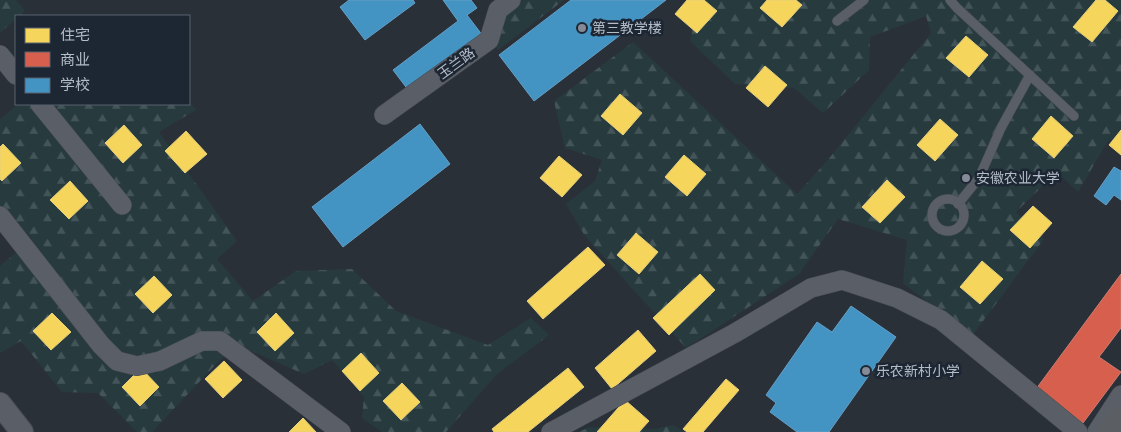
<svg xmlns="http://www.w3.org/2000/svg" width="1121" height="432" font-family="Manrope,'Noto Sans SC',sans-serif">
	<style>
		.forest { fill: url(#forest-firs) }
		.homes { fill: #f6d55c; stroke: #e2ce7d }
		.shops { fill: #d6604d; stroke: #cc7c72 }
		.schools { fill: #4393c3; stroke: #659fc5 }
		.lines { fill: none; stroke-linecap: round; stroke-linejoin: round }
		.service-casing { stroke: #484c53; stroke-width: 10 }
		.minor-casing { stroke: #484c53; stroke-width: 20 }
		.tertiary-casing { stroke: #484c53; stroke-width: 24 }
		.trunk-casing { stroke: #474c53; stroke-width: 29 }
		.service { stroke: #5a5e66; stroke-width: 9 }
		.minor { stroke: #5a5e66; stroke-width: 19 }
		.tertiary { stroke: #5a5e66; stroke-width: 22 }
		.trunk { stroke: #5b5f64; stroke-width: 28 }
		.poi-dot { fill: #848b96; stroke: #1d2633; stroke-width: 2 }
		.labels { text-anchor: middle; stroke-width: 5; stroke-linejoin: round; paint-order: stroke }
		.poi-label { font-size: 14px; fill: #b4bcc9; stroke: #1d2633; text-anchor: start }
		.street-label { font-size: 14px; fill: #b4bcc9; stroke: #1d2633 }
	</style>
	<defs>
		<pattern id="forest-firs" width="22" height="20" patternUnits="userSpaceOnUse" patternTransform="scale(1.25)"><rect width="22" height="20" fill="#273a3e"/><path d="M5 1l3.5 6h-7zM16 11l3.5 6h-7z" fill="#445559"/></pattern>
	</defs>
	<rect width="100%" height="100%" fill="#2a3038"/>
	<g class="forest">
		<path d="M0,0h16l9,11 -5,5h-4v3l-16,14z"/>
		<path d="M523,0h41l-66,50 -6,-8 10,-26z"/>
		<path d="M699,0h422v146l-12,-7 -31,53 -21,-20 -41,40 28,27 -72,97 -69,-53 4,-43 -69,-21 -39,55 -113,74 -101,-112 -19,-32 29,-23 7,-21 -37,-12 -11,-47 79,-59 164,152 30,-33 104,-128 -5,-17 -56,21 -1,33 -46,43 -29,-25 -59,-4 -45,-43z"/>
		<path d="M189,102l7,8 -37,22 78,109 -20,18 36,42 43,-30 56,-2 44,42 92,34 43,-27 18,17 -52,39 -51,58h-64l-20,-14 2,-21 -32,-37 -28,14 -69,-30 -83,88h-15l-39,-39 -36,-1 -41,-51 -21,12v-87l32,-27 -14,-14 -18,-7v-99l19,-15h170z"/>
		<path d="M673,425l12,7h-106l10,-5 66,2z"/>
	</g>
	<g class="homes">
		<path d="M687,0h17l13,11 -20,22 -22,-19z"/>
		<path d="M767,0h29l6,5 -20,22 -22,-19z"/>
		<path d="M1096,0h9l13,11 -26,31 -19,-15z"/>
		<path d="M966,36l22,19 -19,22 -23,-19z"/>
		<path d="M765,66l22,19 -19,22 -22,-19z"/>
		<path d="M620,94l22,19 -19,22 -22,-19z"/>
		<path d="M1051,116l22,20 -19,22 -22,-19z"/>
		<path d="M940,119l18,16 -23,26 -18,-16z"/>
		<path d="M124,125l18,20 -19,18 -18,-20z"/>
		<path d="M1121,130v25l-12,-10z"/>
		<path d="M186,131l21,23 -22,19 -20,-22z"/>
		<path d="M3,144l18,19 -19,18 -2,-2v-32z"/>
		<path d="M684,155l22,19 -19,22 -22,-19z"/>
		<path d="M559,156l23,19 -20,22 -22,-19z"/>
		<path d="M887,180l18,17 -25,26 -18,-16z"/>
		<path d="M70,181l18,20 -19,18 -19,-19z"/>
		<path d="M1033,206l19,17 -22,25 -20,-18z"/>
		<path d="M636,233l22,19 -19,22 -22,-19z"/>
		<path d="M588,247l17,18 -62,54 -16,-18z"/>
		<path d="M982,261l21,18 -23,25 -20,-17z"/>
		<path d="M700,274l15,16 -46,45 -16,-17z"/>
		<path d="M154,276l18,19 -19,18 -18,-19z"/>
		<path d="M52,313l19,19 -20,18 -18,-19z"/>
		<path d="M276,313l18,20 -19,18 -18,-19z"/>
		<path d="M638,330l18,21 -44,38 -17,-21z"/>
		<path d="M361,353l18,20 -19,18 -18,-20z"/>
		<path d="M224,361l18,19 -19,18 -18,-19z"/>
		<path d="M141,368l18,19 -19,19 -18,-19z"/>
		<path d="M568,368l16,19 -56,45h-34l-2,-3z"/>
		<path d="M726,379l13,11 -36,42h-16l-4,-3z"/>
		<path d="M402,383l18,19 -19,18 -18,-19z"/>
		<path d="M625,400l24,21 -10,11h-42z"/>
		<path d="M303,418l13,14h-27z"/>
	</g>
	<path class="shops" d="M1121,274v54l-22,29 22,15 -38,51 -47,-34z"/>
	<g class="schools">
		<path d="M349,0h64l2,3 -50,37 -25,-33z"/>
		<path d="M443,0h28l6,8 -10,7 16,21 -74,55 -16,-21 65,-49z"/>
		<path d="M571,0h95l-132,101 -35,-46z"/>
		<path d="M420,124l30,40 -107,83 -31,-40z"/>
		<path d="M1114,167l7,4v29l-7,-5 -8,10 -12,-9z"/>
		<path d="M851,306l45,31 -67,95h-32l-27,-20 6,-9 -10,-8 51,-73 15,10z"/>
	</g>
	<g class="lines">
		<g class="service-casing">
			<g id="service">
				<path d="M950,0l7,8 117,108"/>
				<path d="M837,21l27,-21"/>
				<circle cx="948" cy="215" r="16"/>
				<path d="M958,204l21,-26 22,-50 29,-53"/>
			</g>
		</g>
		<g class="minor-casing">
			<g id="minor">
				<path d="M0,55l16,20"/>
				<path d="M40,104l82,101"/>
				<path d="M384,115l105,-75 9,-30 13,-10"/>
				<path d="M0,216l101,129 16,16 20,5 23,-5 42,-20h18l121,91"/>
				<path d="M551,432l184,-99 76,-45 31,-8 55,18 44,22 137,112"/>
				<path d="M1097,432l24,-37"/>
			</g>
		</g>
		<g class="tertiary-casing">
			<path id="tertiary" d="M0,404l22,28"/>
		</g>
		<g class="trunk-casing">
			<path id="trunk" d="M1113,432l8,-12"/>
		</g>
		<use href="#service" class="service"/>
		<use href="#minor" class="minor"/>
		<use href="#tertiary" class="tertiary"/>
		<use href="#trunk" class="trunk"/>
	</g>
	<g class="poi-dot">
		<circle cx="582" cy="28" r="5"/>
		<circle cx="966" cy="178" r="5"/>
		<circle cx="866" cy="371" r="5"/>
	</g>
	<g class="labels">
		<g class="poi-label">
			<text x="592" y="33">第三教学楼</text>
			<text x="976" y="183">安徽农业大学</text>
			<text x="876" y="376">乐农新村小学</text>
		</g>
		<g class="street-label">
			<text transform="translate(456 63) rotate(-36)" y="5">玉兰路</text>
		</g>
	</g>
	<rect x="15" y="15" width="175" height="90" fill="#1d2633" stroke="#59626f"/>
	<rect x="25" y="28" width="25" height="15" fill="#f6d55c" stroke="#59626f"/>
	<text x="60" y="40" font-size="15" fill="#b4bcc9">住宅</text>
	<rect x="25" y="52" width="25" height="15" fill="#d6604d" stroke="#59626f"/>
	<text x="60" y="65" font-size="15" fill="#b4bcc9">商业</text>
	<rect x="25" y="78" width="25" height="15" fill="#4393c3" stroke="#59626f"/>
	<text x="60" y="90" font-size="15" fill="#b4bcc9">学校</text>
</svg>
